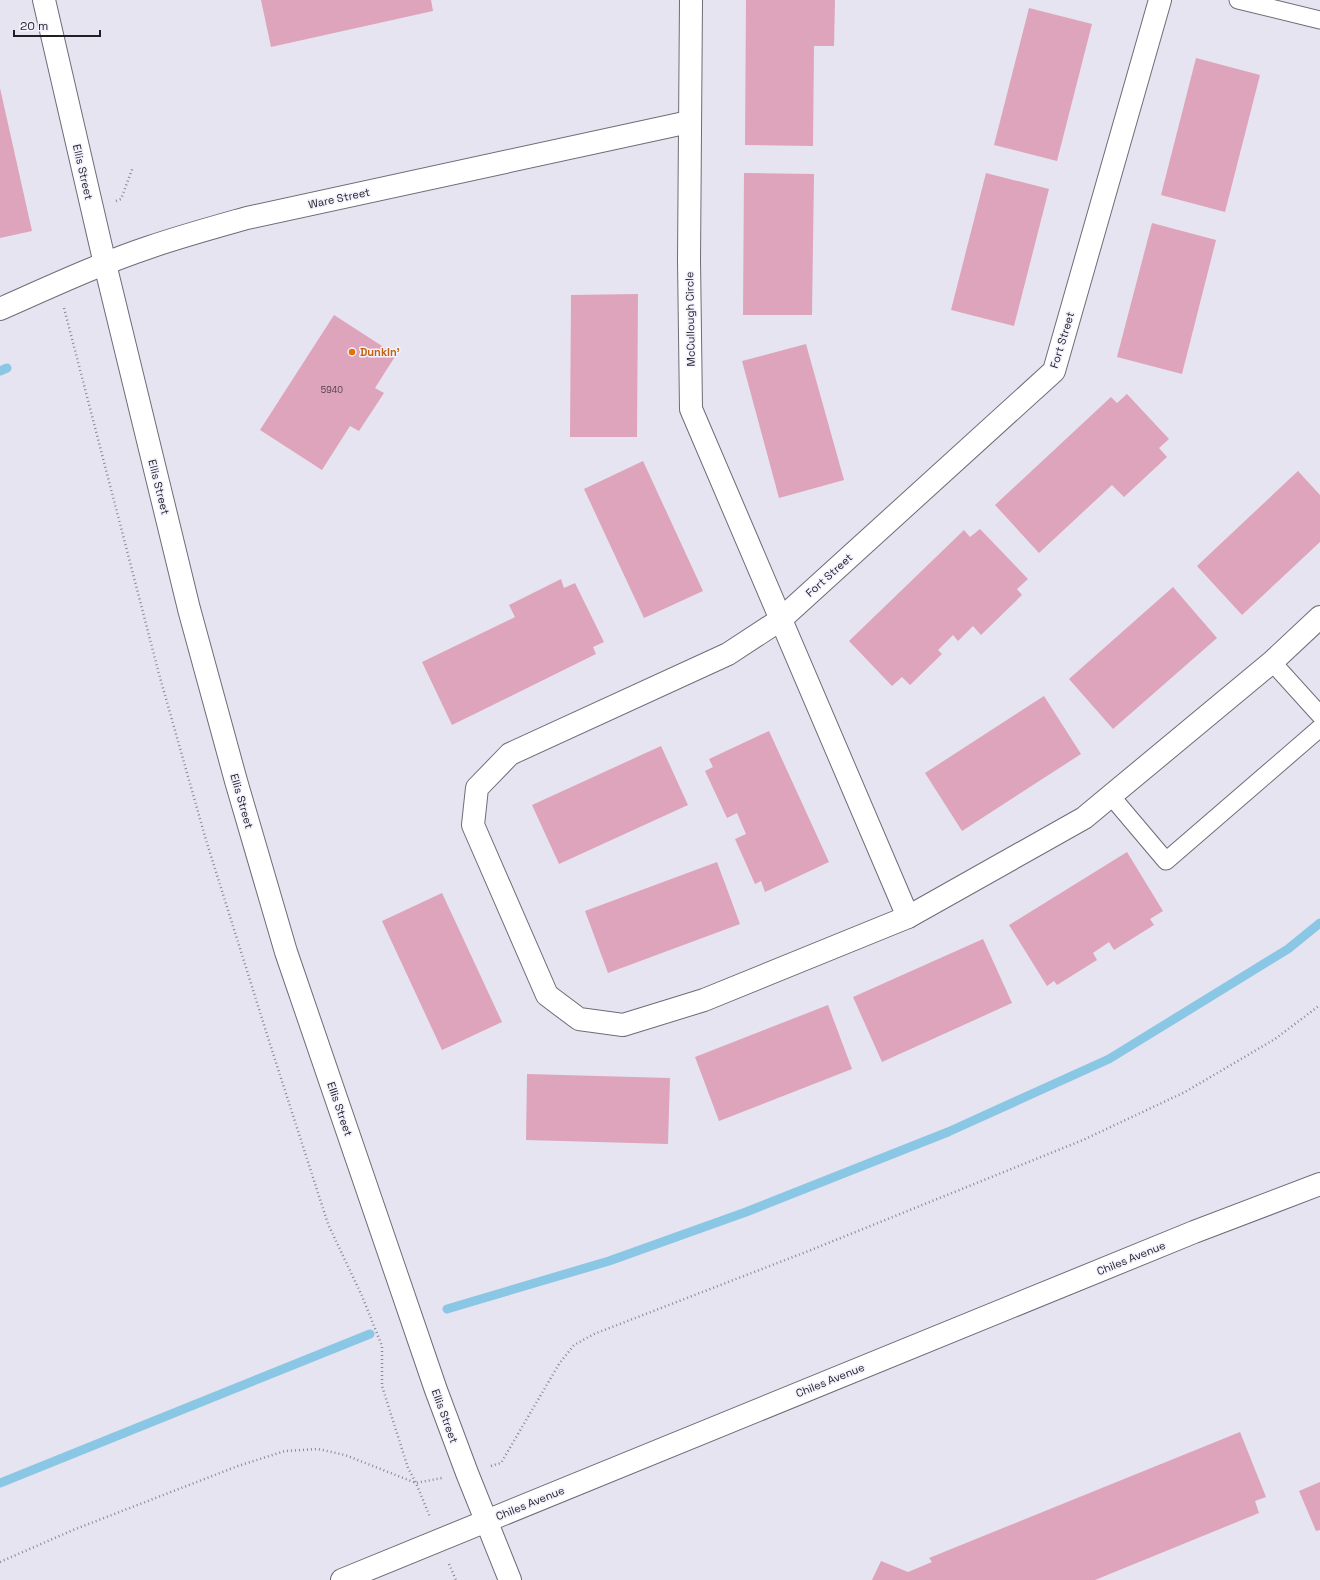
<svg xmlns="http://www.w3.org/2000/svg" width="1320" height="1580" font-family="'Space Grotesk',sans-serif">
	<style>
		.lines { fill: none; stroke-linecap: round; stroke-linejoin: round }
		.stream { stroke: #8ac7e4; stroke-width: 9 }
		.building { fill: #dea4bb }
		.lane-casing { stroke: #6e6c77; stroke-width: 19 }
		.street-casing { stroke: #6e6c77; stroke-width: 24 }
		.secondary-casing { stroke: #6e6c77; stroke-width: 24 }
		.path { stroke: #8a8992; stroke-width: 2.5; stroke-dasharray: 1 3; stroke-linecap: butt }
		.lane { stroke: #fff; stroke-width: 17 }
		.street { stroke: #fff; stroke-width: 22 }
		.secondary { stroke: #fff; stroke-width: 22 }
		.food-dot { fill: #e8710a; stroke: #f4f1fe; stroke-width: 1.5 }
		.labels { text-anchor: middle; stroke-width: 3; stroke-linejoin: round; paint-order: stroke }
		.number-label { font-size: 9px; fill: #50404a }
		.street-label { font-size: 11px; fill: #201f24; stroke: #f4f1fe }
		.food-label { font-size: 11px; font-weight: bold; fill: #c56008; stroke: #f4f1fe; text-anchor: start }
	</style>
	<rect width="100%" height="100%" fill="#e6e4f1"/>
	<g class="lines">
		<g class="stream">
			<path d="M0,371l7,-3"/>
			<path d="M447,1309l162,-48 137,-49 202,-80 161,-73 179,-110 32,-26"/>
			<path d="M0,1483l370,-149"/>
		</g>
	</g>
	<g class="building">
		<path d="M261,0h170l2,11 -162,36z"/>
		<path d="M746,0h89l-1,46h-20l-1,100 -68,-1z"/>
		<path d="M1029,8l63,16 -35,137 -63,-16z"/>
		<path d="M1196,58l64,17 -35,137 -64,-17z"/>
		<path d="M0,88l32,143 -32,7z"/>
		<path d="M744,173l70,1 -2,141h-69z"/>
		<path d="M986,173l63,16 -35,137 -63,-16z"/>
		<path d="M1152,223l64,17 -34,134 -65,-17z"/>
		<path d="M638,294l-1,143h-67l1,-142z"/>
		<path d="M334,315l62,40 -21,33 9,5 -25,38 -9,-5 -28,44 -62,-40z"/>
		<path d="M806,344l38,136 -65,18 -37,-137z"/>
		<path d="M1127,394l42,45 -10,9 8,9 -43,40 -12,-12 -73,68 -44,-48 116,-108 6,6z"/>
		<path d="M643,461l60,130 -59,27 -60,-129z"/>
		<path d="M1298,471l22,24v47l-78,73 -45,-49z"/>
		<path d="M980,529l48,50 -11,10 5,6 -41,40 -8,-9 -15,15 -5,-6 -15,15 4,4 -32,31 -8,-8 -10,9 -43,-45 115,-111 6,7z"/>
		<path d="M561,579l3,9 11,-5 29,59 -11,5 3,7 -144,71 -30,-63 93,-45 -6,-12z"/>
		<path d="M1173,587l44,51 -104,91 -44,-50z"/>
		<path d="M1044,696l37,58 -119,77 -37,-58z"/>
		<path d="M769,731l60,131 -64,30 -4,-11 -6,3 -20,-45 11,-5 -9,-21 -10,5 -22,-47 8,-4 -4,-8z"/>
		<path d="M661,746l27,59 -129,59 -27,-59z"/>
		<path d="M1127,852l36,59 -13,8 4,6 -40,25 -5,-8 -16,11 4,7 -40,25 -3,-4 -7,5 -38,-61z"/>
		<path d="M717,862l23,62 -132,49 -23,-62z"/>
		<path d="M442,893l60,129 -60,28 -60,-129z"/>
		<path d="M983,939l29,64 -130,59 -29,-65z"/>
		<path d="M828,1005l24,64 -133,52 -24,-64z"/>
		<path d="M527,1074l143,4 -2,66 -142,-4z"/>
		<path d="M1240,1432l26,65 -11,4 4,12 -164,67h-223l9,-19 27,11 24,-10 -3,-4z"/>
		<path d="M1320,1482v48l-4,1 -17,-40z"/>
	</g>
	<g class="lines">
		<g class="lane-casing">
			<g id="lane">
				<path d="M1238,0l82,20"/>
				<path d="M1272,662l48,53"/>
				<path d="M1111,796l55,65 154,-133"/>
			</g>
		</g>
		<g class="street-casing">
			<g id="street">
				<path d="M44,0l61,264 84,345 47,172 50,171 150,438 31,83 43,107"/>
				<path d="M691,0l-2,260 2,149 217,508"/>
				<path d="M1160,0l-106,371 -274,249 -52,34 -218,100 -33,34 -4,37 74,170 32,24 44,6 81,-25 204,-83 176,-99 188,-156 48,-45"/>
				<path d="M0,309c50,-22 99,-45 150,-62 32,-11 65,-20 97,-29l442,-96"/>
			</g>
		</g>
		<g class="secondary-casing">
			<path id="secondary" d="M342,1580l852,-348 126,-48"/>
		</g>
		<g class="path">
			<path d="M116,201l5,-2 12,-32"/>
			<path d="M64,308l95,366 47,166 64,204 58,180 34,72 20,50v40l26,82 8,15 14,34"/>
			<path d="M491,1466l10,-3 58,-99 15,-19 20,-11 217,-84 272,-110 102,-48 90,-53 45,-34"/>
			<path d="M0,1562l73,-32 165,-64 47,-15 33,-2 27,6 71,28 26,-5"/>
			<path d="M449,1564l7,16"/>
		</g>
		<use href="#lane" class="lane"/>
		<use href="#street" class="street"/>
		<use href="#secondary" class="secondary"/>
	</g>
	<circle class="food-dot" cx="352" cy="352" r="4"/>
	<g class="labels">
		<g class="number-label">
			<text x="332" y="393">5940</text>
		</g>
		<g class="street-label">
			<text transform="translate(83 172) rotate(77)" y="4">Ellis Street</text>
			<text transform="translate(339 198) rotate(-12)" y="4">Ware Street</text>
			<text transform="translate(690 319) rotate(-91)" y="4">McCullough Circle</text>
			<text transform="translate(1062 340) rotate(-73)" y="4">Fort Street</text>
			<text transform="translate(159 487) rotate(76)" y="4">Ellis Street</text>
			<text transform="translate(829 575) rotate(-42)" y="4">Fort Street</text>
			<text transform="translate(242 801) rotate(74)" y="4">Ellis Street</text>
			<text transform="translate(340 1109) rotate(71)" y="4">Ellis Street</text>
			<text transform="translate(1131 1258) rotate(-22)" y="4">Chiles Avenue</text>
			<text transform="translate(830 1380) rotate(-22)" y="4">Chiles Avenue</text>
			<text transform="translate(445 1416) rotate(70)" y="4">Ellis Street</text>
			<text transform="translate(530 1503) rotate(-22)" y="4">Chiles Avenue</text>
		</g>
		<g class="food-label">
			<text x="360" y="356">Dunkin'</text>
		</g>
	</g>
	<path d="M14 30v6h86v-6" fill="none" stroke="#201f24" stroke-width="2"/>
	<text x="20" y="30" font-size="12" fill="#201f24" stroke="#f4f1fe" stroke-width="3" paint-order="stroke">20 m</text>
</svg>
